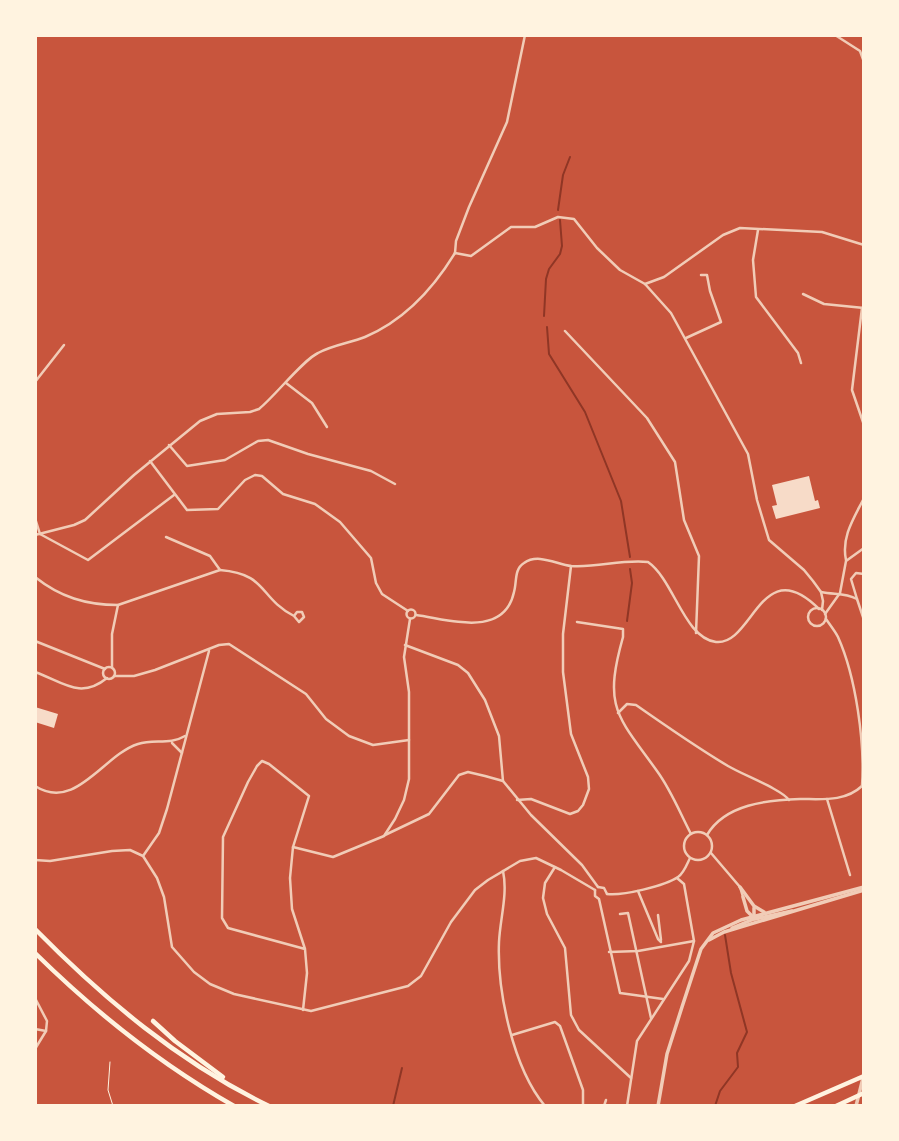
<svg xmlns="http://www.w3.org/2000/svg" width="899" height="1141" font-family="'Varela Round',sans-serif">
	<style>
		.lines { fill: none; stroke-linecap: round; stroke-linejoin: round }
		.stream { stroke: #8f3625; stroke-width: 2 }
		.building { fill: #f7dbc8 }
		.path { stroke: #fff3e0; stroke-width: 1 }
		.minor { stroke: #f1ccb7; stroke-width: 2.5 }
		.tertiary { stroke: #f1ccb7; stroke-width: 3.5 }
		.motorway { stroke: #fff3e0; stroke-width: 4.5 }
	</style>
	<rect width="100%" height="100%" fill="#c8553d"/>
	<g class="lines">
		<g class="stream">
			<path d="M558,210l5,-35 7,-18"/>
			<path d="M544,316l2,-37 3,-10 11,-15 2,-8 -2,-26"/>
			<path d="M547,327l2,27 36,58 36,89 9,56"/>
			<path d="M627,621l5,-38 -2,-14"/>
			<path d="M393,1106l9,-38"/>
			<path d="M715,1106l5,-15 18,-24 -1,-14 10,-21 -16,-59 -6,-38"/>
		</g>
	</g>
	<g class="building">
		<path d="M809,476l6,25 3,-1 2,8 -44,11 -4,-13 5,-1 -5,-20z"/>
		<path d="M35,707l23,7 -4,14 -19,-6z"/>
	</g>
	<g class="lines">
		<path class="path" d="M110,1062l-2,28 5,16"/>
		<g class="minor">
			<path d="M835,35l25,16 4,11"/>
			<path d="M758,230l-5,30 3,37 42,56 3,10"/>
			<path d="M455,253l16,3 40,-29h24l23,-10 16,2 23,29 23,22 25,14 26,29 77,141 9,46 12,40 35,30 9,11 8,11 2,9 -1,9"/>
			<path d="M455,253l1,-12 13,-34 38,-85 18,-87"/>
			<path d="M645,284l19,-7 59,-42 17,-7 82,4 42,13"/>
			<path d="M803,294l21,10 40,4"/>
			<path d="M862,308l-10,82 12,35"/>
			<path d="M565,331l82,87 28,44 9,58 15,36 -3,77"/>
			<path d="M686,338l35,-16 -11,-31 -3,-16h-6"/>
			<path d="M35,382l29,-37"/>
			<path d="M286,383l26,20 15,24"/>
			<path d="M169,445l18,21 38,-6 33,-19 10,-1 40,14 63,17 24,13"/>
			<path d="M150,461l37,49 31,-1 27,-29 10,-5 7,1 21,18 32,10 25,18 31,36 5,25 6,11 26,17"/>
			<path d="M35,518l5,16"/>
			<path d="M40,534l48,26 86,-65"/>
			<path d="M35,535l39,-10 11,-5 49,-45 66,-54 17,-7 33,-2 9,-3c16,-13 44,-49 59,-56 15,-8 32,-10 47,-16 40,-17 68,-48 90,-84"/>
			<path d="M846,560c-5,-23 8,-42 18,-62"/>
			<path d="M220,570c48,4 38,27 74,46l3,-4h5l2,5 -5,5 -5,-6"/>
			<path d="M35,577c25,20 51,28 83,28l102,-35 -10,-14 -44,-19"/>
			<path d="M821,592c14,3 23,0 36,7l7,21"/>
			<path d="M857,599l-6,-20 5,-6 8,1"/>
			<circle cx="817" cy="617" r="9"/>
			<circle cx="411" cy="614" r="4.5"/>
			<path d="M825,614l15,-21 6,-32 18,-13"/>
			<path d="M416,615c32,4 88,24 98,-23 3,-10 0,-23 10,-29 14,-10 32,1 47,3 26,2 51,-7 77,-4 26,18 36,76 68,80 37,4 45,-91 103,-33"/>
			<path d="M826,619c4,6 9,12 12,18 18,40 27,106 24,149"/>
			<path d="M577,622l46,7v8c-20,71 -6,78 34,134 14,19 23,42 34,63"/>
			<path d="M35,641l70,28"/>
			<path d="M405,645l53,20 10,8 17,27 14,36 4,45"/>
			<path d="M112,667v-33l6,-29"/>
			<circle cx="109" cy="673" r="6"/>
			<path d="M35,672c28,10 45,28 72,6"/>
			<path d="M114,676h20l21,-6 64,-25 10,-1 77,50 20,25 23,17 24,9 36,-5"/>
			<path d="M618,713l9,-9 9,1c30,21 60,42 92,61 15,9 53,23 61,34"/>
			<path d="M172,743l10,10"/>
			<path d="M35,786c41,26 68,-31 103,-42 16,-5 32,1 47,-8"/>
			<path d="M827,799l23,76"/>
			<path d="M517,800l14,-1 39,15 8,-3 5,-6 6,-16 -1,-12 -17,-43 -8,-62v-38l8,-68"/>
			<circle cx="698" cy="846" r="14"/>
			<path d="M385,835l44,-21 30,-39 9,-3 17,4 18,5 28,34 51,50 16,22"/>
			<path d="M707,835c18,-31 61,-35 93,-36 22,0 45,3 62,-13"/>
			<path d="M293,847l40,10 51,-21 11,-17 9,-19 5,-21v-87l-5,-35 6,-38"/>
			<path d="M711,853l29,34 3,10"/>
			<path d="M143,856l16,-23 8,-24 42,-158"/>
			<path d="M35,860l15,1 62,-10 18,-1 13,6 14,22 7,19 8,50 22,25 16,12 24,10 77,17 97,-25 13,-10 30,-54 24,-32 13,-10 32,-19 16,-3 25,12 34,20"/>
			<path d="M555,867l-10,16 -2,15 4,16 18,34 6,67 8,15 52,48"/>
			<path d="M503,871c5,23 -3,48 -4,71 -2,49 14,126 46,164"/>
			<path d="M598,887l6,1 3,6"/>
			<path d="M595,890v6l4,3 21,94 43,6"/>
			<path d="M638,891l20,48 3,3"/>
			<path d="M607,894c15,2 58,-8 71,-17 6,-4 9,-13 12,-19"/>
			<path d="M620,914l8,-1 23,105"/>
			<path d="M658,915l3,25"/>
			<path d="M609,952l29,-1 56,-10"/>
			<path d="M35,998l12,23 -1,10"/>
			<path d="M303,1010l4,-37 -2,-24 -13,-40 -2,-31 3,-31 16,-51 -40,-32 -7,-3 -5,5 -9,16 -25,55 -1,81 6,10 77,21"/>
			<path d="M35,1029l11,2"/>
			<path d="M512,1035l43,-13 5,4 23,64v16"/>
			<path d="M35,1049l11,-18"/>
			<path d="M604,1106l2,-6"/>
			<path d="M627,1106l10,-65 52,-80 5,-20 -10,-57 -7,-6"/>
		</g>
		<g class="tertiary">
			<path d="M740,887l14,19 10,6"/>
			<path d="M743,897l4,14 8,8 37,-8"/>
			<path d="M732,928l22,-9v-11"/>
			<path d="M709,940l15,-8 140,-42"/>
			<path d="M658,1106l9,-52 15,-47 19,-58 12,-16 28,-13 123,-33"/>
			<path d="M856,1106l8,-32"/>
		</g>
		<g class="motorway">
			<path d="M35,929c69,70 145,134 234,177"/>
			<path d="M35,953c60,59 125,111 199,153"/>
			<path d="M153,1021l22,20 48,36"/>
			<path d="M795,1106l69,-30"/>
			<path d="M836,1106l28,-13"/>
		</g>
	</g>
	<rect width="899" height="1141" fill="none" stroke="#fff3e0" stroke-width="74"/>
</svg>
